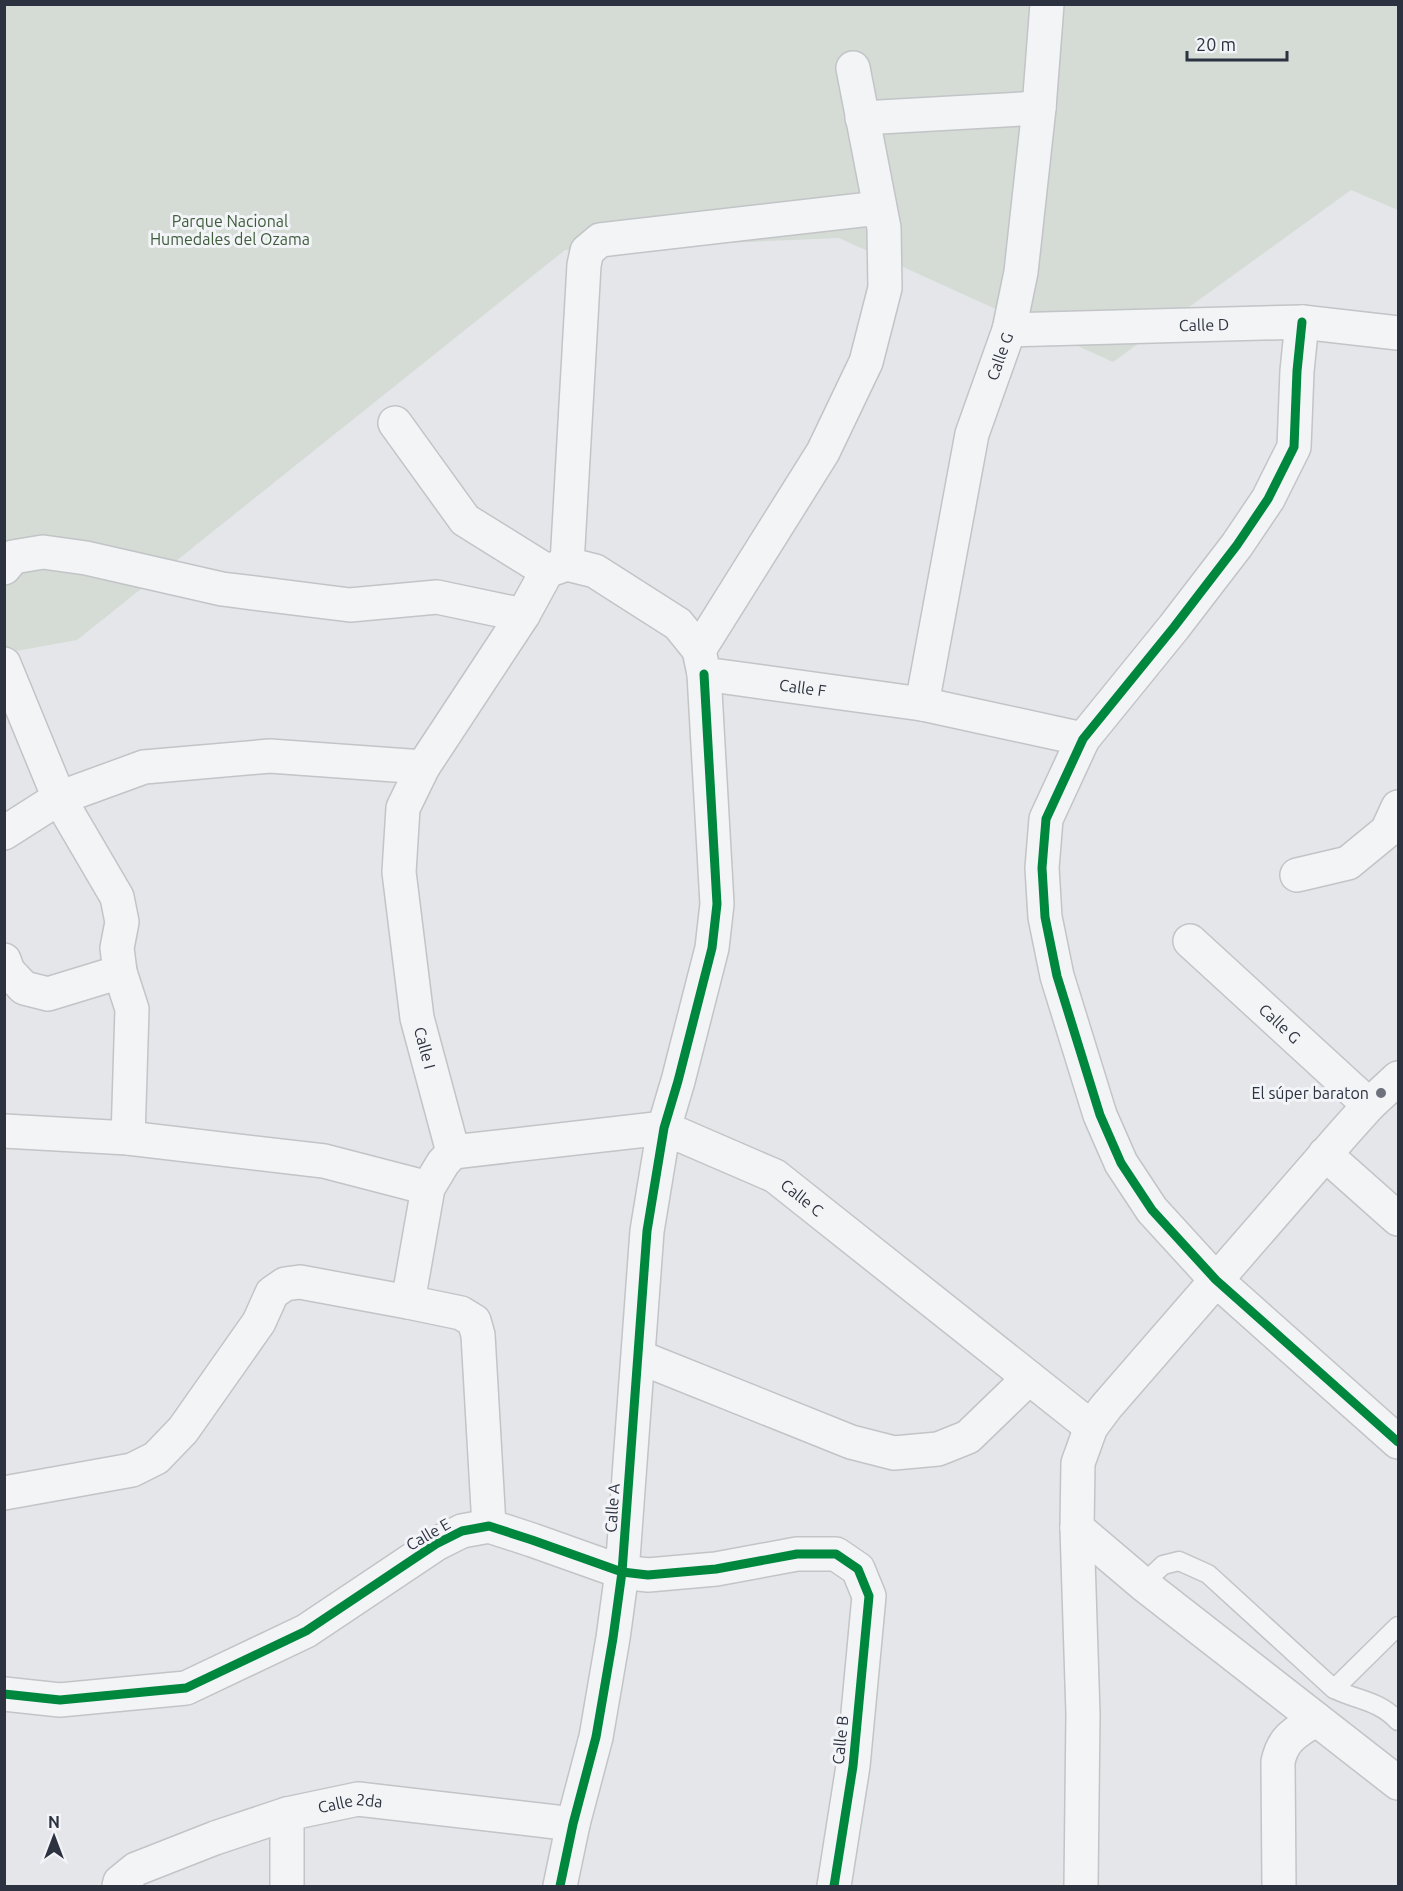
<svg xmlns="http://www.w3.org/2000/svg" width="1403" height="1891" font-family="Ubuntu,sans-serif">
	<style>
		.green { fill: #d4dcd5 }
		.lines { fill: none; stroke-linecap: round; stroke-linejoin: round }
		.lane-casing { stroke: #c2c4c7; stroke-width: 21 }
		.street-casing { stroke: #c2c4c7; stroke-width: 36 }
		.lane { stroke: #f3f4f5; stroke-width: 18 }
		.street { stroke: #f3f4f5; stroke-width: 33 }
		.cycleway-casing { stroke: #f2f4f7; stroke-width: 13 }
		.cycleway { stroke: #00873e; stroke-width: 9 }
		.poi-dot { fill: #6c717b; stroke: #f2f4f7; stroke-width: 2 }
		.labels { text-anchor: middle; stroke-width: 6; stroke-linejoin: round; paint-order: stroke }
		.park-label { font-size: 16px; fill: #3e5b3b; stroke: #f2f4f7 }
		.street-label { font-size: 16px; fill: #2c3240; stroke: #f2f4f7 }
		.poi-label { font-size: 16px; fill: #2c3240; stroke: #f2f4f7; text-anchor: end }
	</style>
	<rect width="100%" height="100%" fill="#e4e6e9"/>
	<path class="green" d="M5,5h1393v205l-47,-20 -238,172 -274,-124 -274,12 -488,390 -72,13z"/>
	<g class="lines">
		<g class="lane-casing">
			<g id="lane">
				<path d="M1143,1584l20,-19 16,-4 29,13 126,115c25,12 44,11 64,32"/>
				<path d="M1334,1689l64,-63"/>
			</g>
		</g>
		<g class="street-casing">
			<g id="street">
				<path d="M862,118l177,-10"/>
				<path d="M1302,322l-5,49 -3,76 -26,52 -31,46 -63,82 -91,112 -37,80 -4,49 3,49 12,59 43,139 21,48 31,47 64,70 182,162"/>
				<path id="s1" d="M1009,330l293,-8 96,11"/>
				<path d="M395,423l70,97 82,51"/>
				<path d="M567,564l17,-299 3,-14 13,-11 279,-32"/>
				<path id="s2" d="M567,564l28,7 83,53 21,26 5,24 218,30 161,35"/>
				<path d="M4,568l9,-11 30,-5 43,6 136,31 128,16 87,-8 86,18"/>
				<path d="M699,650l124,-198 43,-90 19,-74 -1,-60 -31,-160"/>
				<path d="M4,664l55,134 58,99 5,25 -5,26 3,24 12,37 -4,129"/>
				<path id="s3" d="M922,704l50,-270 37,-104 12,-58 18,-164 8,-104"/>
				<path d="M4,833l55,-35 85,-31 126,-11 153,11"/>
				<path d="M1297,875l51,-12 39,-32 11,-24"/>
				<path id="s4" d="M1190,941l179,164"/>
				<path d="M4,960l4,11 16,17 24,6 72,-22"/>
				<path d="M4,1131l124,7 196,23 104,27"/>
				<path id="s5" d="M453,1152l211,-24 111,48 316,251"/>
				<path d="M1325,1154l73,65"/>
				<path d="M639,1357l212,85 43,11 44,-4 30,-12 61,-59"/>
				<path d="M4,1493l128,-23 24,-12 27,-28 76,-108 13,-29 13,-9 15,-2 108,20"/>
				<path d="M489,1526l-11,-191 -4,-14 -13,-8 -53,-11 20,-114 15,-25 10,-11 -36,-134 -18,-146 4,-64 20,-41 100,-152 24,-44 20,-7"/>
				<path d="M1077,1528l66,56 255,199"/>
				<path d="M4,1694l56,6 126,-12 120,-57 130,-87 26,-13 27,-5 43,14 90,32 26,3 68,-6 81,-15h39l22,15 11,27 -16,170 -19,120"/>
				<path id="s6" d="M119,1886l1,-4 16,-13 79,-31 72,-24 71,-15 215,25"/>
				<path d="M287,1886v-72"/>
				<path d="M560,1886l13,-62 23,-87 17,-99 9,-66 25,-341 17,-103 14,-47 34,-133 5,-44 -13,-230"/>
				<path d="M1081,1886l2,-172 -6,-186 1,-65 13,-36 15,-20 238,-274 25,-28 29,-27"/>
				<path d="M1279,1886l-1,-124c5,-25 19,-30 38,-43"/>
			</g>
		</g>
		<use href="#lane" class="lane"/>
		<use href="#street" class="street"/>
		<g class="cycleway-casing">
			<g id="cycleway">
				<path d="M1302,322l-5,49 -3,76 -26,52 -31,46 -63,82 -91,112 -37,80 -4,49 3,49 12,59 43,139 21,48 31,47 64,70 182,162"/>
				<path d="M4,1694l56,6 126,-12 120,-57 130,-87 26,-13 27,-5 43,14 90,32 26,3 68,-6 81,-15h39l22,15 11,27 -16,170 -19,120"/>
				<path d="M560,1886l13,-62 23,-87 17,-99 9,-66 25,-341 17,-103 14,-47 34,-133 5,-44 -13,-230"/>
			</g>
		</g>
		<use href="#cycleway" class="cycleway"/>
	</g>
	<circle class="poi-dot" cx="1381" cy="1093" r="6"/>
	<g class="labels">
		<g class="park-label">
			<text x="230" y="227">Parque Nacional<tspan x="230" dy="18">Humedales del Ozama</tspan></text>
		</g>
		<g class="street-label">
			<text dy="6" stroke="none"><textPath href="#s1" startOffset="195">Calle D</textPath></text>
			<text dy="6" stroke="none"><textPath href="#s3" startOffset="357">Calle G</textPath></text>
			<text dy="6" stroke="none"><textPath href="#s2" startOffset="285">Calle F</textPath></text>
			<text dy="6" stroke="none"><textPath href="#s4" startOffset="122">Calle G</textPath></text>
			<text transform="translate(425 1048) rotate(75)" y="6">Calle I</text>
			<text dy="6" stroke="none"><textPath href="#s5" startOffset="368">Calle C</textPath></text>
			<text transform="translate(612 1508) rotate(-86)" y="6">Calle A</text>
			<text transform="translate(428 1534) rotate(-30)" y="6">Calle E</text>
			<text transform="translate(840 1740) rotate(-84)" y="6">Calle B</text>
			<text dy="6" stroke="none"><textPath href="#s6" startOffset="250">Calle 2da</textPath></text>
		</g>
		<g class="poi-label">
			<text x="1369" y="1099">El súper baraton</text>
		</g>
	</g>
	<rect width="1403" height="1891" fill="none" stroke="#2c3240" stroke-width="12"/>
	<g transform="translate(54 1837)" stroke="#f2f4f7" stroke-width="4.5" paint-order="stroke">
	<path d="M0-4.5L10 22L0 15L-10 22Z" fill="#2c3240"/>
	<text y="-9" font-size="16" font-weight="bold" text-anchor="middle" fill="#2c3240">N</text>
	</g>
	<path d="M1187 51v9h100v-9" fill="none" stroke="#2c3240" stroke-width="3"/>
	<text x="1196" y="51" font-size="18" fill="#2c3240" stroke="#f2f4f7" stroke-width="4.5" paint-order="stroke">20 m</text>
</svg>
